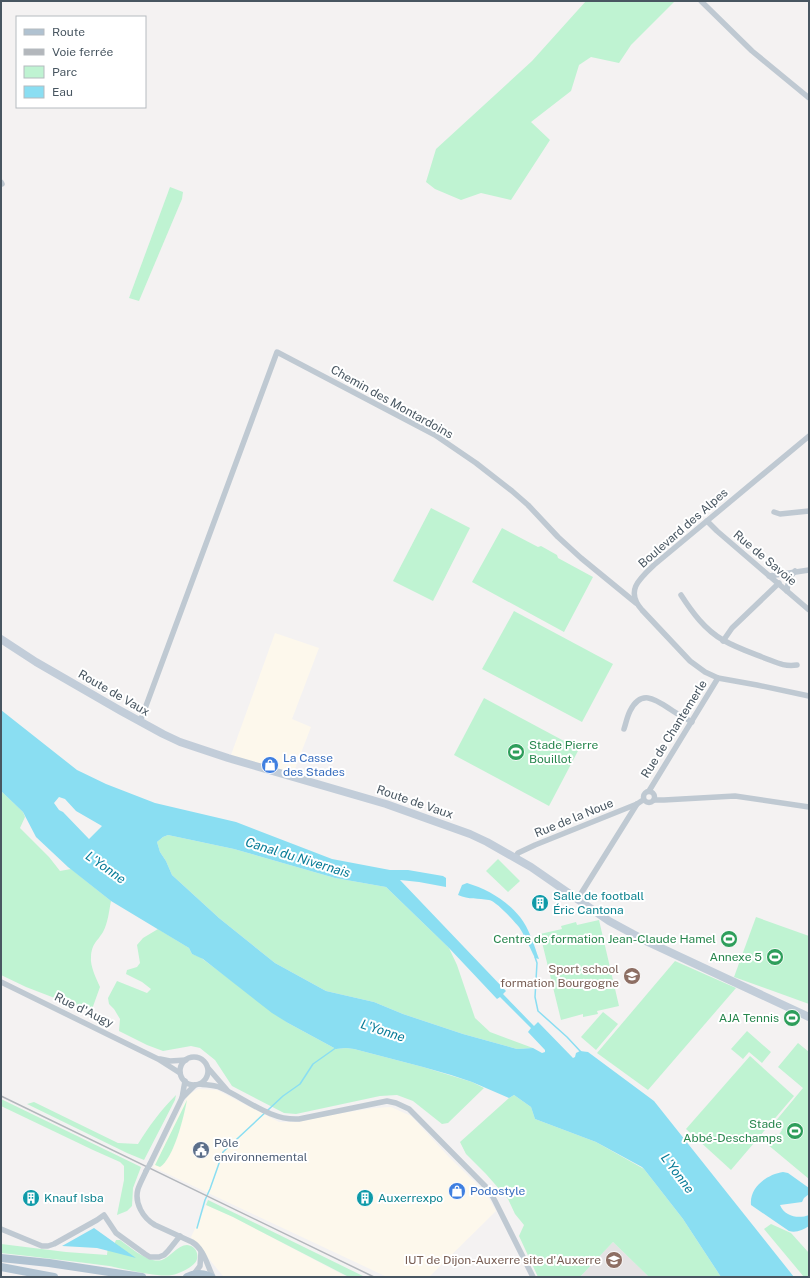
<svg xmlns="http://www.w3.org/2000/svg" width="810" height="1278" font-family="'Public Sans',sans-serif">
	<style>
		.commercial { fill: #fdf8ec }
		.education { fill: #e5e3e4 }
		.green { fill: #bff3d2 }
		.water { fill: #8adef2; fill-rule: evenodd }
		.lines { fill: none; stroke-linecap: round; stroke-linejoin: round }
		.stream { stroke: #8adef2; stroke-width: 1.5 }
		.street { stroke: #bfc9d2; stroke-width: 5.5 }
		.secondary { stroke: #c2cdd9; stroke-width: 8 }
		.primary { stroke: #b0c2d1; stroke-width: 8 }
		.rail { stroke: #b3b7bc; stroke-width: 1.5 }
		.street-bridge { stroke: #bfc9d2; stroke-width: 5.5 }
		.labels { text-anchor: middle; stroke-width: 4; stroke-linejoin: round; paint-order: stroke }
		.street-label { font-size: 12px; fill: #485661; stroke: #fff }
		.leisure-label { font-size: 12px; fill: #27864d; stroke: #fff; text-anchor: end }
		.shop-label { font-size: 12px; fill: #366cbe; stroke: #fff; text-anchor: start }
		.culture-label { font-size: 12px; fill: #0d838f; stroke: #fff; text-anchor: start }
		.education-label { font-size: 12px; fill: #785e54; stroke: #fff; text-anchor: end }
		.service-label { font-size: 12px; fill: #4e5e75; stroke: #fff; text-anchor: start }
		.water-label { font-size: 13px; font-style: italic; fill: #077b97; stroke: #fff }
	</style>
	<rect width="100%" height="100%" fill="#f4f2f2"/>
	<g class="commercial">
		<path d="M275,633l44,15 -27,71 19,8 -18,47 -62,-19z"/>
		<path d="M198,1089l19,1 62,32h19l32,-7 44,-7 17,-1 20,9 38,41 37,36 10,18 -67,66h-42l-234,-110 35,-72z"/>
		<path d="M206,1205l27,12 114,60 -124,-1 -32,-39z"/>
	</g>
	<path class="education" d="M613,1242l36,35h-69z"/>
	<g class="green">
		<path d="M586,1h89l-44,44 -12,18 -28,-6 -12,8 -8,26 -40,31 19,18 -39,60 -30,-7 -20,7 -26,-11 -9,-7 10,-33 96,-88z"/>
		<path d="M170,187l13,5 -1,7 -43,102 -10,-3z"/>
		<path d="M431,508l39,20 -37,73 -40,-20z"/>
		<path d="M502,528l36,19 3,-1 16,9 1,3 35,19 -29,55 -92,-50z"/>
		<path d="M514,611l99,53 -31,58 -100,-53z"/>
		<path d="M484,698l95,51 -30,57 -95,-51z"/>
		<path d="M1,791l22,21 2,5 -5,11 29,29 11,14 11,-2 40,32c-2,10 -3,22 -8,31 -6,10 -11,11 -12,25 -1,9 5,21 9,30l-9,25 -65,-25 -25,-12z"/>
		<path d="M168,835l66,14 101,29 51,9 63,61 8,17 18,53 15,14 43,16 -16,1 -54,-15 -60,-20 -29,-12 -48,-11 -51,-28 -56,-45 -47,-43 -6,-14 -6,-9 -3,-10 6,-5z"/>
		<path d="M498,859l22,22 -12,11 -22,-21z"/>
		<path d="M756,917l53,19v68l-75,-27z"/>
		<path d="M599,920l20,86 -22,5 1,3 -15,3v-3l-22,6 -21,-86 22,-5 -1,-3 15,-4 1,3z"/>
		<path d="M158,929l31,19 3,6 8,3 88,66 48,26 10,-1 8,1 69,18 49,15 12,6 -36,35 -6,1 -29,-23 -16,-6 -17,1 -84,18 -12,-1 -52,-27 -17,-26 -15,-12 -9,-2 -28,5 -16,-6 -28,-14 1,-12 -6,-10 -5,-5 -1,-6 9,-17 30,12 4,-4 -9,-7 -16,-8 1,-4 10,-3 3,-4 -3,-18 6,-7z"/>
		<path d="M675,961l61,27 -88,102 -51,-37z"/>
		<path d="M603,1012l15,12 -22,26 -15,-13z"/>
		<path d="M747,1031l24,21 -9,11 -13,-11 -6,7 -12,-10z"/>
		<path d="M798,1043l11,9v127l-42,-35 9,-10 2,2 4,-6 -8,-7 29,-35 -25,-21z"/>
		<path d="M750,1056l44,40 -63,74 -45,-41z"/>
		<path d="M176,1095l-1,5 -31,60 -17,-7 -100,-49 7,-2 84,41 20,1c12,-19 22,-33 38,-49z"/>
		<path d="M514,1095l17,12 4,12 61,23 48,27 39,50 38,58h-72l-36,-35 -33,35h-42l-19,-41 5,-11 -9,-11 -7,-15 -22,-25 -20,-20 -6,-12 49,-44z"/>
		<path d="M1,1099l140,68 -8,21 -1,18 -5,5 -10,4 7,-35v-14l-4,-4 -27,-12 -92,-44z"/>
		<path d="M187,1100c-3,16 -13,58 -27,67l-5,-2z"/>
		<path d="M208,1200l157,77h-16l-6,-3 -110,-57 -27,-12z"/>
		<path d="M771,1224l20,9 18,20v24h-5l-40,-48z"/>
		<path d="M116,1240h4c10,7 29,24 42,20 10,-3 20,-22 32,-12 3,3 4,7 3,11 -1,7 -18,15 -25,16 -13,3 -47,-6 -63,-9 -36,-5 -72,-9 -108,-13v-9l65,8 41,3 1,-9 5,1z"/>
	</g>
	<g class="water">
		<path d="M1,710l76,60 29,14 49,19 81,19 96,37 58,11h18l35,6 3,2v9l-27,-5 -19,-2 106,111 -3,3 31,32 4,-4 35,36 2,-1 1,-4 4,-2 8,1 66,49 140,176h-73l-38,-58 -39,-50 -2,-2 -46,-25 -61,-23 -4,-12 -17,-12 -5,3 -37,-16 -21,-7 -28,-8 -69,-18 -8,-1 -10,1 -48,-26 -16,-10 -69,-54 -11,-5 -3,-6 -78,-47 -43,-34 -32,-30 -13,-25 -22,-21zM59,797l6,2 11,12 26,15 -13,13 -26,-27 -4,-2 -5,-7zM168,835l66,14 101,29 51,9 63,61 48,51 3,-2 31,31 -3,4 17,18v2l-3,1 -9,-5 -16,1 -54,-15 -60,-20 -29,-12 -48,-11 -51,-28 -56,-45 -47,-43 -6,-14 -6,-9 -3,-10 6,-5z"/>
		<path d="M467,883c20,6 39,17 53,34 9,11 14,28 19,42l-4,-1c-5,-10 -10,-22 -16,-31 -5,-6 -23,-26 -30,-27 -11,-2 -20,0 -31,-5l4,-10z"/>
		<path d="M783,1172l5,1 21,15v6l-5,4 -2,4 -22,3c5,12 19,14 29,10v11c-6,4 -13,7 -20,5l-38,-26c-2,-18 17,-31 32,-33z"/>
		<path d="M94,1228l42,30 -39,-10 -35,-2z"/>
	</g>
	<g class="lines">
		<g class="stream">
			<path d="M535,957l2,6 -2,34 3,14 29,26 14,15"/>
			<path d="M197,1228l8,-28 5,-11 13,-37 60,-56 17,-12 13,-20 24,-17"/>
		</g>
		<g class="street">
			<path d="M701,1l51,50 57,47"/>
			<path d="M1,182l1,2"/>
			<path d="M809,436l-155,129c-15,14 -29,26 -12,45l48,51 15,11 13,6 39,7 52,11"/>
			<path d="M774,512l6,2 29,-3"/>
			<path d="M707,521l10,10 92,79"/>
			<path d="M769,576l40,-6"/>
			<path d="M787,591c1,-9 2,-14 8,-20"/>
			<path d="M681,595c11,17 24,35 42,45 12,7 26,12 39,17 14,5 21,10 35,8"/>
			<path d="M723,641l9,-13 47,-45"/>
			<path d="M140,722l137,-370 158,83 41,28 36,28 16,14 30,32 23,21 55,45"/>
			<path d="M624,729c2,-6 3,-12 6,-18 11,-22 25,-12 40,-2 7,5 15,9 22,13"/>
			<path d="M649,791l69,-113"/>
			<circle cx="649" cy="797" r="5.5"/>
			<path d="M654,800h10l71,-4 74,11"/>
			<path d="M515,858l3,-5 17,-8 102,-41 6,-4"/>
			<path d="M577,900l60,-96"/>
			<path d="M1,982l157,77 22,14"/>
			<circle cx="194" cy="1071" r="14"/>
			<path d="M160,1059l10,2 16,-1"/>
			<path d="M208,1068l19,22"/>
			<path d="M200,1084c6,1 13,1 19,3 26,11 51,34 80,32l88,-18 9,2 13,6 80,81 6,11 38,76"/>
			<path d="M182,1098l3,-17"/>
			<path d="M150,1164l32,-66 13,-13"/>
			<path d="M146,1171c-2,5 -6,12 -8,18 -4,14 5,29 17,36l37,17c12,7 15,23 21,35"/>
			<path d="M1,1229l41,17h6l6,-2 43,-24 7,-5 12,18 29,21 5,3h9l5,-2 4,-4 12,-15"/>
			<path d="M194,1274l6,-8 1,-14"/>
		</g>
		<path class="secondary" d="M1,639l35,23 85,49 42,23 17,8 48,16 158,46 84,30 17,8 44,25 78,54 37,20 163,76"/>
		<g class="primary">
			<path d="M1,1258l48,5 93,14"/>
			<path d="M1,1267l53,10"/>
			<path d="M187,1277c8,-4 16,-4 24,0"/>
		</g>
		<path class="rail" d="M1,1096l373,181"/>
		<path class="street-bridge" d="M146,1171l4,-7"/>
	</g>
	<defs>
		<g id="stadium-disc" transform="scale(0.9)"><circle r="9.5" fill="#2e9e5b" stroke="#fff"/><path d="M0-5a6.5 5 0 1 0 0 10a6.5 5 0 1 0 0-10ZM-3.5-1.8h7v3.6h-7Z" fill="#fff"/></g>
		<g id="shop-disc" transform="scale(0.9)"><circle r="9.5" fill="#3f7fe0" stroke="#fff"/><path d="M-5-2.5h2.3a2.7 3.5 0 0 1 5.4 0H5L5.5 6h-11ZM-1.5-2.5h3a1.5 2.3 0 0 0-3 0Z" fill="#fff"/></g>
		<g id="building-disc" transform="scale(0.9)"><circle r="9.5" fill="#0f9aa8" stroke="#fff"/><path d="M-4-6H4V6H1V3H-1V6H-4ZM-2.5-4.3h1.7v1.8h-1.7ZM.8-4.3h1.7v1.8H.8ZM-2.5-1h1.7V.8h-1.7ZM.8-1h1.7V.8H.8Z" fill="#fff"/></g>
		<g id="school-disc" transform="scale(0.9)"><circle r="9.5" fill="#8d6e63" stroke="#fff"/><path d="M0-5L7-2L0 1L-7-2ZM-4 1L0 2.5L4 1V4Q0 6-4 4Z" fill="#fff"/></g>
		<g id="civic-disc" transform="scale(0.9)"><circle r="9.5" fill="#5c6f8a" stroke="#fff"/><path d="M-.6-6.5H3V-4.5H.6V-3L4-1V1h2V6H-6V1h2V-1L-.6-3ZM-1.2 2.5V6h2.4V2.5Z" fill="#fff"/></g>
		<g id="university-disc" transform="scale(0.9)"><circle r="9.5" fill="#8d6e63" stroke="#fff"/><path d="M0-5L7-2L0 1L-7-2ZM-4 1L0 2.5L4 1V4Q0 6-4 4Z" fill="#fff"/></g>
	</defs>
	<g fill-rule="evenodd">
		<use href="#stadium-disc" x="516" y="752"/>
		<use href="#shop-disc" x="270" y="765"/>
		<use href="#building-disc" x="540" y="903"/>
		<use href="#stadium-disc" x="729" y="939"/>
		<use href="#stadium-disc" x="775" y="957"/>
		<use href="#school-disc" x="632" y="976"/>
		<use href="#stadium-disc" x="792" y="1018"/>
		<use href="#stadium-disc" x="795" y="1131"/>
		<use href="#civic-disc" x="201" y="1150"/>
		<use href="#shop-disc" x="457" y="1191"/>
		<use href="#building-disc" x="31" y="1198"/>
		<use href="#building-disc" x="365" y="1198"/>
		<use href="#university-disc" x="614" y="1260"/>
	</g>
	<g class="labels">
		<g class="street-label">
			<text transform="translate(392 402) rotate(29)" y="4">Chemin des Montardoins</text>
			<text transform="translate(683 528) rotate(-41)" y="4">Boulevard des Alpes</text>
			<text transform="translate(765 558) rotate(40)" y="4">Rue de Savoie</text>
			<text transform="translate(114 693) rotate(30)" y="4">Route de Vaux</text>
			<text transform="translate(674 729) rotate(-58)" y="4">Rue de Chantemerle</text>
			<text transform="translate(415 802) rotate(19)" y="4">Route de Vaux</text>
			<text transform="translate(574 818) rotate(-22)" y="4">Rue de la Noue</text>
			<text transform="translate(84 1010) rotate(26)" y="4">Rue d'Augy</text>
		</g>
		<g class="leisure-label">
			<text x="529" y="749" text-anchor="start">Stade Pierre<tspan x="529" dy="14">Bouillot</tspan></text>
			<text x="716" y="943">Centre de formation Jean-Claude Hamel</text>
			<text x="762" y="961">Annexe 5</text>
			<text x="779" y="1022">AJA Tennis</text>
			<text x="782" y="1128">Stade<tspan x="782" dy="14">Abbé-Deschamps</tspan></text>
		</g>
		<g class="shop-label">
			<text x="283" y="762">La Casse<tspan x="283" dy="14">des Stades</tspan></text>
			<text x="470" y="1195">Podostyle</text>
		</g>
		<g class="culture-label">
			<text x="553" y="900">Salle de football<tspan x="553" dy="14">Éric Cantona</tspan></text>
			<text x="44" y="1202">Knauf Isba</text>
			<text x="378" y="1202">Auxerrexpo</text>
		</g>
		<g class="education-label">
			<text x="619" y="973">Sport school<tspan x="619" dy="14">formation Bourgogne</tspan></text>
			<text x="601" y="1264">IUT de Dijon-Auxerre site d'Auxerre</text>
		</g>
		<g class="service-label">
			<text x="214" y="1147">Pôle<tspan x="214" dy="14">environnemental</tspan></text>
		</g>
		<g class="water-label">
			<text transform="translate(298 857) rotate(17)" y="5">Canal du Nivernais</text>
			<text transform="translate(106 867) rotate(35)" y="5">L'Yonne</text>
			<text transform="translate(383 1030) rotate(18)" y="5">L'Yonne</text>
			<text transform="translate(678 1173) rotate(53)" y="5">L'Yonne</text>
		</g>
	</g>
	<rect width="810" height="1278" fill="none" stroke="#485661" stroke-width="4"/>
	<rect x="16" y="16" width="130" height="92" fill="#ffffff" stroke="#b6bbc0"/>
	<rect x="24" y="29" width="20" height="6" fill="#b0c2d1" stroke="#b6bbc0"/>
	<text x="52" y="36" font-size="12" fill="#485661">Route</text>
	<rect x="24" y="49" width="20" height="6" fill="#b3b7bc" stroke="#b6bbc0"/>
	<text x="52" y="56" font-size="12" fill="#485661">Voie ferrée</text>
	<rect x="24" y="66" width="20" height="12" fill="#bff3d2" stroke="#b6bbc0"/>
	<text x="52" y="76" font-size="12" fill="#485661">Parc</text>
	<rect x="24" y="86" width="20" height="12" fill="#8adef2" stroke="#b6bbc0"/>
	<text x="52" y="96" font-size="12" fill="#485661">Eau</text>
</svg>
